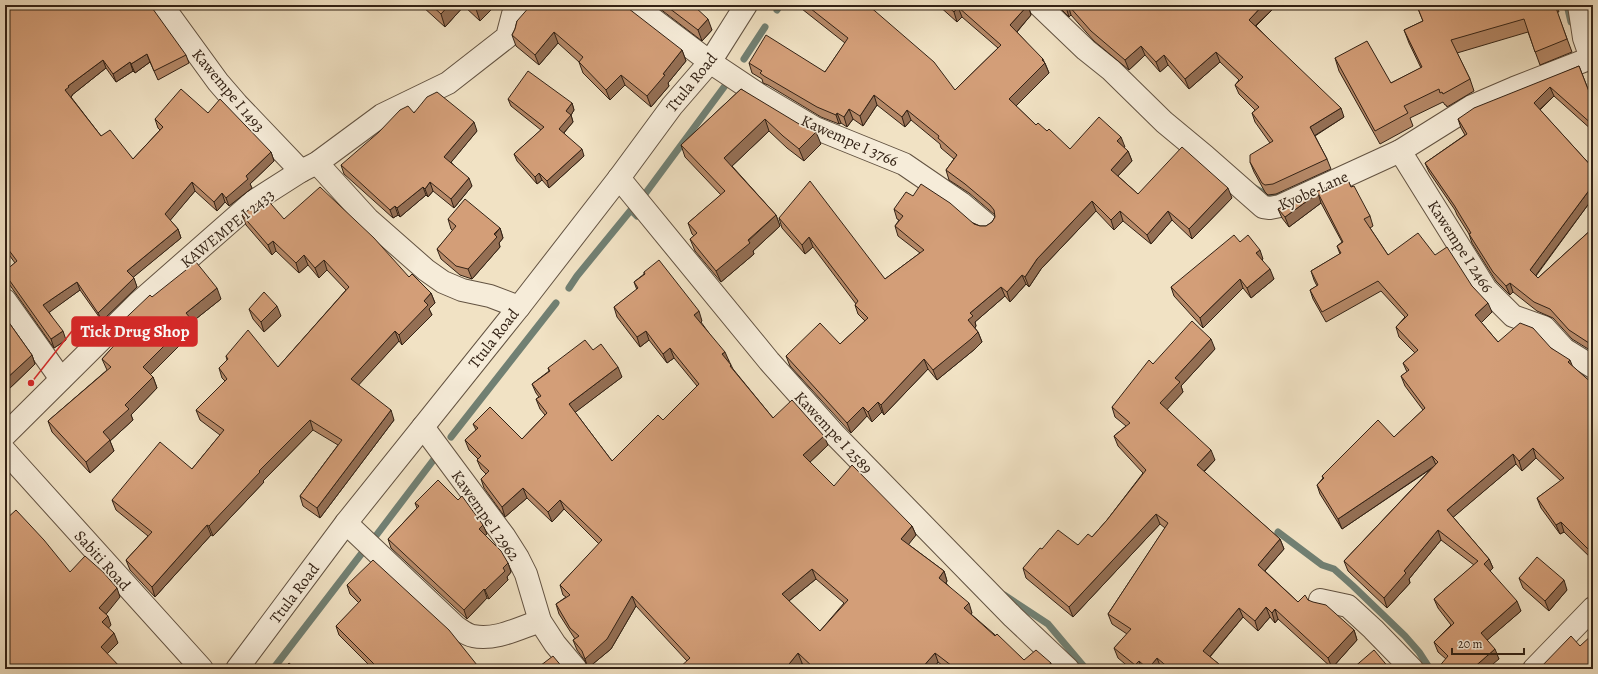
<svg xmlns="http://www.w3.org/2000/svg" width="1598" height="674" font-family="Alegreya,serif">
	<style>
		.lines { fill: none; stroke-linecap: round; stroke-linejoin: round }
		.stream { stroke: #718073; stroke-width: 7 }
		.minor-casing { stroke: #625241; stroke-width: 24 }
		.minor { stroke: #f6ecd9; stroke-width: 22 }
		.wall { fill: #b58867; stroke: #332215; fill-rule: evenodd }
		.shaded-wall { fill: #946f54; stroke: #332215 }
		.building { fill: #d39e78; stroke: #332215; fill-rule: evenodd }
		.labels { text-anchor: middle; stroke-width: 3.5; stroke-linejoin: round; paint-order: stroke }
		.street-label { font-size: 16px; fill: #332215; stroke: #f6ecd9 }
		.leader { fill: none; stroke: #d62828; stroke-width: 1.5 }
		.callout-dot { fill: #d62828; stroke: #f6ecd9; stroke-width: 1.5 }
		.callout { fill: #d62828; stroke: #d62828; stroke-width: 1.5 }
		.callout-label { font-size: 17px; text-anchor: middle; font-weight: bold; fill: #fff }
	</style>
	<rect width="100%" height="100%" fill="#f1e2c4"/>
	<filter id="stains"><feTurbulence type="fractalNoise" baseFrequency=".005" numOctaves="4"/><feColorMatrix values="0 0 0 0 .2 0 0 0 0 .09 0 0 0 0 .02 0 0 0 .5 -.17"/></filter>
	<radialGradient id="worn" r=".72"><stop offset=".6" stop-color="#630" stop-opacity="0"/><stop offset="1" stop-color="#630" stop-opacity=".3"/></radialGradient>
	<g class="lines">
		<g class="stream">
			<path d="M1567,5l4,17"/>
			<path d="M777,10l3,-5"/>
			<path d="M744,59l21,-32"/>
			<path d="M1585,62l8,12"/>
			<path d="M1254,188c8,4 20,12 29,7"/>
			<path d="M642,198l88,-119"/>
			<path d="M569,288l8,-12 54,-66 6,6"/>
			<path d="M451,437l105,-134"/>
			<path d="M1278,532l44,33 12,4 19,17 52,50 14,16 11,17"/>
			<path d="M375,537l63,-83"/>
			<path d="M1004,595l44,29 38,45"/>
			<path d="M273,669l89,-116"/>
		</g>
		<g class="minor-casing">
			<g id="minor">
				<path d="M162,5l56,77 19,22 64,67"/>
				<path d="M634,5l76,57 51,34 54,32 89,36 57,39 25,21"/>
				<path d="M1039,5l47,45 25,20 53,52 41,34 58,51 7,1 10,-2 120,-55 72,-45 42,-18 77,-30"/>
				<path d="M1579,5l5,33 7,20 2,2"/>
				<path d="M1400,151l86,138 27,27 31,11 20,22 29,18"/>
				<path d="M317,163l51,56 58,51 17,12 19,8 28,6 29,11"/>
				<path d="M619,178l150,183 67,75 177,181 55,52"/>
				<path d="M5,300l56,79"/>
				<path d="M423,427l81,109 14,22 8,16 14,47 15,23 21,25"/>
				<path d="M5,435l133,-132 116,-102 47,-30 16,-8 65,-48 66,-32 59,-46 6,-23 6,-4 2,-5"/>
				<path d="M5,451l197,218"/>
				<path d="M346,523l110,104c5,3 11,8 17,9 22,5 46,-8 67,-15"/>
				<path d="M1320,600l28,6 25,23 39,40"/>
				<path d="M237,669l109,-146 173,-216 100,-129 53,-72 38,-44 36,-57"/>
				<path d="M1534,669l59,-61"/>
			</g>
		</g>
		<use href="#minor" class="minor"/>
	</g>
	<g class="wall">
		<path d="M5,5l181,50 3,8 -31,17 -8,-18 -15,11 -2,-2 -17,11 -10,-14 -34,27v1l-1,1 30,39 32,23 27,-29 -2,-2 -3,-9 53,-6 63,39 3,9 -24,23 2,4 -23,18 -4,-4 -8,9 -22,-20 -25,29 8,9 3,9 -48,39 4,10 -35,34 -22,-31 -31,22 17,28 -12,8 -47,-67 -2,-5v-5l10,-8 -10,-14z"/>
		<path d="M423,5h73l-16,16 -16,-15 -19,21 -22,-20z"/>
		<path d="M655,5h38l19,25 -10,11z"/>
		<path d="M800,5h71l2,5 82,80 43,-42 -36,-31 -5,5 -19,-17h90l3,10 -14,17 28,31 4,10 -33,33 20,19 11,6 23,18 55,-2 -1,1 4,3 4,10 -14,15 20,18 94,4 -40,41 -20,-19 -21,24 -28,-23 -9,9 -18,-19 -55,58 -12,18 -3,-3 -16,18 -5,-6 -30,26 1,4 -1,2 3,4 4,10 -7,7 -38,31 -9,-11 -44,46 -2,-3 -10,10 -5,-6 -16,17 -61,-67 -4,-10 54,-12 25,-23 -7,-7 -3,-9 1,-1 -43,-57 -8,7 -23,-26 -3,-10 106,61 35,-26 -22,-17 -3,-10 4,-6 -2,-1 -3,-10 19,-13 67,30h6l6,-4 3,-5v-2l-26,-22 -20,-13 -3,-10 8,-11 -13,-11 -1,-4 -29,-24 -6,7 -28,-22 -14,21 -10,-7 -6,8 -6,-4 -2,1 -18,-7 -53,-32 -5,-2 -1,-4 -10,-6 -3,-10 76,9 20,-29 -43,-34z"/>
		<path d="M1057,5h220l-21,21 88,91 -29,19 12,23 4,10 -55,25 -8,1 -3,-3 -11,-20 -4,-10 20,-19 -15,-21 -3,-9 3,-3 -16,-16 -4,-9 4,-5 -19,-18 -31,27 -21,-24 -8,7 -15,-17 -16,15 -35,-29 -23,-26 -2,2z"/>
		<path d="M1421,5h135l3,7h-2l15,40 -32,13 -12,-33 -71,21 13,26 4,12 -27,16 -1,-2h-1l-2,-3 -33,16 3,8 -33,18 -41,-73 -4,-13 56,25 30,-15 -12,-25 -5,-13 19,-9 -6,-15z"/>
		<path d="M517,21l165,29 4,11 -18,22 1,3 -18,21 -26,-22 -15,15 -27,-27 -4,-11 -21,-19 -19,22 -23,-19 -4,-11 3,-6z"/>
		<path d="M1579,66l14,36v29l-39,-35 -14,14 53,58v30l-57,78 2,2 55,-50v124l-21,-13 -19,-21 -16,-7 -24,-19 -3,3 -14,-14 -24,-38 -3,-9 -12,-19 -2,-5 -26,-38 -4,-9 40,-28 -4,-7 -3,-9z"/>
		<path d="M741,89l80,55 -17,17 -17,-13 -18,-17 -37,35 44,49 4,11 -27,25 1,3 -33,28 -26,-31 -5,-12 4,-3 -2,-2 -4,-11 33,-28 -36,-38 -4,-12z"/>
		<path d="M508,99l64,4 2,7 -3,5 2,7 -9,11 20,23 -35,32 -7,-8 -5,4 -20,-23 -3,-7 27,-24 -30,-24z"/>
		<path d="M477,131l-26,31 21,24 -18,22 -21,-17 -5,6 -2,-2 -26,22 -2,-2 -5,3 -49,-44 -3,-9z"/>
		<path d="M1347,178l4,9 19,29 3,10 -3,2 18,27h47l37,31 20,26 -11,10 17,20 53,6 42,36v176l-29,-28 -4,2 -19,-26 -4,-10 24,-17 -25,-23 -14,13 -6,-7 -63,53 36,42 4,9 -3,3 31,40 -34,29 12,19h-53l-8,-7 -4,-10 17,-17 -13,-17 -4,-9 40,-34 -33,-25 -32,39 1,4 -23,25 -39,-37 -4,-10 87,-92 -89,60 -22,-35 -3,-9 6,-7 -1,-2 72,-39 29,-27 -18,-24 -4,-10 6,-4 -4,-9 12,-10 -16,-16 -3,-10 9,-10 -24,-26 -55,31 -13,-23 -3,-9 7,-4 -3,-6 -3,-9 29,-17 -3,-8 5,-4 -21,-39 -32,24 -7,-9 -4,-9z"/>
		<path d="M242,215l42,4 125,58 22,16 4,10 -6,6 3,6 -30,30 -3,-4 -41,44 36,35 -74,98 -17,-12 -3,-10 38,-51 -25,-15 -50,51 1,1 -51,54 -2,-1 -56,62 -25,-27 -4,-10 22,-24 -32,-26 -4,-10 80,-31 28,-34 -20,-15 -4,-10 29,-29 -3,-3 -3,-10 8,-8 -1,-4 52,11 68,-77 -19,-20 -8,8 -11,-13 -9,8 -23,-22 -4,4 -26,-30z"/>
		<path d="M448,219l52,9 3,10 -4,5 1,4 -28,32 -12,-4 -19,-16 -4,-10 16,-18 -2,-2z"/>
		<path d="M1240,242l23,17 -1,1 12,19 -23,19 -8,-10 -40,40 -29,-32 -3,-9z"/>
		<path d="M644,272l58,49 -1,1 28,39 4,8 40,49 55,27 -18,17 24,24 78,40 4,9 -8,9 36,27 3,10 -1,2 26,30 -1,1 53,46 29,9h-106l-9,-7 -5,7h-125l-6,-6 -115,-2 -51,-55 -25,43 -23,19 -3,-7 -8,-11 -4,-10 2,-1 -16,-25 -3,-10 10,-7 -3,-2 -3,-10 39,-41 -35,-35 -12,13 -25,-24 -22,19 -21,-29 -3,-9 5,-5 -5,-5 -4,-9 1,-1 -9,-9 -4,-10 11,-10 -3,-6 49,15 23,-24 -5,-6 -4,-10 3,-2 -3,-4 -4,-9 17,-13 -1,-3 45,-18 29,27 -47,35 37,49 51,-41 34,-34 -23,-28 -7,5 -18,-23 -9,7 -23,-30 -3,-10 23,-17 -3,-8 10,-8zM816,579l28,24 -24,28 -31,-30z"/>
		<path d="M152,297l69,2 -29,23 3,8 -45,44 3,3 4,11 -26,27 2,5 -23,21 4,10 -24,22 -38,-41 -4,-11 59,-51 -5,-11 15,-16 -5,-12z"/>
		<path d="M249,309l32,7 -17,16 -11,-13z"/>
		<path d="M5,317l27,38 3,9 -26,25 -3,-4 -1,1z"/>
		<path d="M1215,349l-34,37 2,6 -16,17 48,51 -11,12 76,67 4,10 -19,22 33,31 10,-2 46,30 3,10 -25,28 -54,-49 -3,4 -5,-6 -12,14 -15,-14 -33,40 15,12h-64v-1l-1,1h-29l-13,-11 -4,-10 13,-14 -15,-10 -4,-10 57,-86 -5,-4 -87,93 -47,-39 -3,-10 19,-19 36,-4 14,-8 15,-17 36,-47 -25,-27 -4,-10 12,-10 -11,-9 -3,-10 41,-43z"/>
		<path d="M458,500l25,25 4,9 -2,1 23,28 3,9 -4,5 1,3 -19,19 -2,-1 -20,21 -76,-71 -3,-9 29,-31 -2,-5z"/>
		<path d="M1519,578l48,12 -18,21 -26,-23z"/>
		<path d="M347,585l132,84h-106l-34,-34 -3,-9 23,-23 -9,-9z"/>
	</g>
	<g class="shaded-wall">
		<path d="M449,5h15v1l-19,21 -4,-13z"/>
		<path d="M479,5h17l-16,16 -4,-12z"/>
		<path d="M868,5h3l2,7z"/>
		<path d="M1028,5l3,10 -17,20 -4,-10z"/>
		<path d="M1068,5l3,10 -2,2 -3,-10z"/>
		<path d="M1263,5h14l-25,24 -3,-9z"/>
		<path d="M958,7l4,10 -5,5 -3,-10z"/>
		<path d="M708,19l4,11 -10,11 -4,-11z"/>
		<path d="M554,32l4,11 -19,22 -4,-10z"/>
		<path d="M1141,46l4,9 -16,15 -4,-10z"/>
		<path d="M682,50l4,11 -18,22 1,3 -18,21 -4,-11 16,-22z"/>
		<path d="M1216,52l4,10 -31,27 -4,-10z"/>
		<path d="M147,54l3,8 -15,11 -4,-9z"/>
		<path d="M1164,55l4,10 -8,7 -4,-10z"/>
		<path d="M1043,59l6,14 -36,36 -4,-10z"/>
		<path d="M103,60l3,8 -34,27v1l-3,3 -4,-9 3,-4z"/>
		<path d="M130,62l3,9 -17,11 -3,-8z"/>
		<path d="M621,75l4,10 -15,15 -4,-10z"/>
		<path d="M1550,87l4,9 -17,16 -3,-9z"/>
		<path d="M874,95l3,10 -14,21 -3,-10z"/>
		<path d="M572,103l2,7 -3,5 2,7 -12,14 -2,-7 7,-18z"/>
		<path d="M1341,108l3,9 -30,19 -4,-9z"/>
		<path d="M849,109l4,10 -6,8 -3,-10z"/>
		<path d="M907,110l4,10 -6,7 -3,-10z"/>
		<path d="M837,113l4,10 -2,1 -3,-9z"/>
		<path d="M765,119l4,12 -40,38 -5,-11z"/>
		<path d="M474,122l3,9 -29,35 -4,-9z"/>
		<path d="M816,132l5,12 -17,17 -5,-12z"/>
		<path d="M1121,137l4,10 -4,4 -4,-10z"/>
		<path d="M582,149l2,7 -35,32 -2,-7z"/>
		<path d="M1128,151l4,10 -18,19 -3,-10z"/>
		<path d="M271,152l3,9 -24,23 2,4 -23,18 -3,-8 20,-22z"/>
		<path d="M539,173l3,7 -5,4 -2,-7z"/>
		<path d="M469,178l3,8 -18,22 -3,-9z"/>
		<path d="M192,182l3,9 -27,32 -3,-9z"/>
		<path d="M430,182l3,9 -5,6 -3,-8z"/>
		<path d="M1593,185v13l-60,81 -3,-9z"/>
		<path d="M423,187l3,8 -26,22 -3,-9z"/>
		<path d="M1228,188l4,10 -40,41 -3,-10z"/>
		<path d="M222,193l3,9 -8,9 -3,-9z"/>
		<path d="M1318,193l3,10 -32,24 -4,-10z"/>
		<path d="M1092,201l4,10 -55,58 -12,18 -4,-10 12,-18z"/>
		<path d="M395,206l3,9 -5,3 -3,-8z"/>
		<path d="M1120,211l3,10 -9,9 -3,-10z"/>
		<path d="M1168,211l4,9 -21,24 -4,-9z"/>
		<path d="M776,215l4,11 -27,25 1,3 -33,28 -5,-11z"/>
		<path d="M500,228l3,10 -4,5 1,4 -28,32 -4,-10z"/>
		<path d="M178,229l3,9 -51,42 -3,-9z"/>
		<path d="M809,237l4,10 -8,7 -3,-9z"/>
		<path d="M273,241l3,10 -4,4 -4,-10z"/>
		<path d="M1260,250l3,9 -3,3 -4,-9z"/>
		<path d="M304,255l4,10 -9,8 -3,-10z"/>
		<path d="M324,260l3,10 -8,8 -4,-10z"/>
		<path d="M1270,269l4,10 -23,19 -4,-10z"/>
		<path d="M1022,275l4,9 -16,18 -3,-10z"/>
		<path d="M134,278l3,9 -35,34 -4,-8z"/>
		<path d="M1240,279l3,9 -40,40 -3,-10z"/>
		<path d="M77,282l3,8 -33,24 -4,-9z"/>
		<path d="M1510,283l3,9 -3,3 -4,-9z"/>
		<path d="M1001,287l4,9 -30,26 1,4 -4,4 -4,-10 2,-7z"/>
		<path d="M217,288l4,11 -29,23 3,8 -48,48 -4,-11 43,-54z"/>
		<path d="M431,293l4,10 -6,6 3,6 -30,30 -3,-10 25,-34z"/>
		<path d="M1488,303l4,9 -13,13 -4,-10z"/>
		<path d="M277,306l4,10 -17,16 -3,-10z"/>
		<path d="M699,311l3,10 -4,4 -4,-10z"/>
		<path d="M63,331l3,9 -12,8 -3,-9z"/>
		<path d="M395,331l4,10 -44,48 -4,-10z"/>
		<path d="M646,331l3,9 -9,7 -3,-10z"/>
		<path d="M978,332l4,10 -7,7 -38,31 -4,-10z"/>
		<path d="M1211,339l4,10 -34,37 2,6 -19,21 -4,-10 15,-25z"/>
		<path d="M670,348l4,10 -7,5 -4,-9z"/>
		<path d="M725,352l4,9 -4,3 -3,-10z"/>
		<path d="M32,355l3,9 -26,25 -3,-10z"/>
		<path d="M924,359l4,10 -44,46 -3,-10z"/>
		<path d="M1570,360l4,10 -6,-8z"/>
		<path d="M618,367l4,10 -49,37 -4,-10z"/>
		<path d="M153,377l4,11 -26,27 2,5 -23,21 4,10 -24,22 -4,-11 17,-30 22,-27z"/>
		<path d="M878,402l4,10 -10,10 -4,-10z"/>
		<path d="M863,407l4,9 -16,17 -4,-10z"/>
		<path d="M391,410l3,10 -74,98 -3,-10z"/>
		<path d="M310,420l3,10 -50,51 1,1 -51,54 -4,-10 50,-55z"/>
		<path d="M824,436l4,9 -21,20 -4,-10z"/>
		<path d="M1533,448l3,10 -14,13 -3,-10z"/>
		<path d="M1211,450l4,10 -15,15 -3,-10z"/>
		<path d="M1513,454l3,10 -66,56 -3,-10z"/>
		<path d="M1432,456l4,9 -94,64 -4,-10z"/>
		<path d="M523,488l4,10 -22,19 -3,-10z"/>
		<path d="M560,500l4,9 -12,13 -4,-10z"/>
		<path d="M1156,514l4,10 -87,93 -4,-10z"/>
		<path d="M1561,522l3,10 -4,2 -4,-9z"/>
		<path d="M207,525l4,10 -56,62 -3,-10z"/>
		<path d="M483,525l4,9 -5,4 -3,-9z"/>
		<path d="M912,526l4,9 -11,14 -4,-10z"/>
		<path d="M1438,530l3,10 -32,39 1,4 -23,25 -3,-10 20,-27z"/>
		<path d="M1280,539l4,10 -23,26 -3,-10z"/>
		<path d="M1489,559l4,9 -6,6 -3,-10z"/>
		<path d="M508,563l3,9 -4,5 1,3 -19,19 -4,-9 18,-22z"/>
		<path d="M812,569l4,10 -31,25 -3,-10z"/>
		<path d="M944,571l3,10 -4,6 -4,-9z"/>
		<path d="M1564,580l3,10 -18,21 -4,-10z"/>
		<path d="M117,588l3,9 -17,21 -4,-10z"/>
		<path d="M484,589l3,9 -20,21 -3,-9z"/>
		<path d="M632,596l4,10 -25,43 -23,19 -3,-9z"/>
		<path d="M1517,601l4,10 -36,31 -4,-9z"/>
		<path d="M969,603l3,10 -4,5 -4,-10z"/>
		<path d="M1266,607l4,10 -12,14 -3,-10z"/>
		<path d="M1239,608l4,9 -37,44 -3,-10z"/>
		<path d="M1275,609l3,10 -3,4 -3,-10z"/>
		<path d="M108,616l3,9 -5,6 -4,-9z"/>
		<path d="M1354,630l3,10 -25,28 -4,-10z"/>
		<path d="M114,633l4,10 -14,14 -3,-10z"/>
		<path d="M1495,649l4,10 -12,10h-15z"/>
		<path d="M798,653l4,10 -5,6h-12z"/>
		<path d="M935,653l3,9 -5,7h-12z"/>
		<path d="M1157,658l4,10 -1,1h-12z"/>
		<path d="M1139,661l3,8h-6l-1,-4z"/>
		<path d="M1051,663l2,6h-9z"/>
		<path d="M477,665l2,4h-5v-2z"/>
	</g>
	<g class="building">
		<path d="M5,5h145l36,50 -32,16 -7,-17 -16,10 -1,-2 -17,12 -10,-14 -35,26 1,1 -4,3 36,46 9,-6 23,29 30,-32 -8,-8 26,-30 27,24 12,-14 51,53 -25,24 2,3 -22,19 -4,-5 -8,9 -22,-20 -27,32 13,15 -51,42 7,7 -36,35 -21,-31 -34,23 20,26 -12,8 -46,-65v-3l12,-10 -12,-16z"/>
		<path d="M431,5h18l-8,9z"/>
		<path d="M472,5h7l-3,4z"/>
		<path d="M531,5h93l58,45 -19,24 2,1 -18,21 -26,-21 -15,15 -27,-28 4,-5 -29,-25 -19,23 -23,-20 3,-6 2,-8z"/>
		<path d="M665,5h28l15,14 -10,11z"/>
		<path d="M806,5h62l66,57 21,28 46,-45 -43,-38 -4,5 -8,-7h82l-18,20 33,34 -1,1 3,3 -36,36 27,26 2,-2 9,8 2,-2 21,20 29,-32 22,20 -4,4 11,10 -17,19 27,24 44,-47 46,41 -39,41 -21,-18 -21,24 -27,-24 -9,9 -19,-19 -55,58 -12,18 -3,-2 -15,17 -6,-5 -31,26 3,3 -5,4 10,12 -7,7 -38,31 -9,-11 -43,46 -3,-3 -10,10 -5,-5 -16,16 -61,-67 34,-33 20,21 28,-26 -13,-13 3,-4 -49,-64 -7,8 -23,-27 31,-37 75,98 39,-29 -29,-24 8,-10 -9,-7 12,-17 7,4 8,-12 29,19 24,21 6,2h6l6,-4 3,-5 -1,-7 -4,-5 -25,-21 -19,-14 11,-15 -19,-17 1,-2 -32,-26 -5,7 -28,-22 -14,21 -11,-7 -5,8 -7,-4 -1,2 -19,-8 -53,-31 -4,-3 2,-2 -13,-8 17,-28 59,37 23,-34z"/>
		<path d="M1064,5h199l-14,15 92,88 -31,19 17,32 -54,25 -8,1 -3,-2 -12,-21v-7l23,-14 -21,-28 7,-6 -24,-22 8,-8 -27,-25 -31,27 -21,-24 -8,7 -15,-16 -16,14 -34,-29 -23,-26 -2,2z"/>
		<path d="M1421,5h134l12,34 -32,13 -11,-33 -73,21 19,39 -27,15 -1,-2 -2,1 -1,-4 -35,17 4,7 -33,18 -40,-73 32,-17 24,42 31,-16 -18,-37 19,-9 -6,-15z"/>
		<path d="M1579,66l14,36v23l-43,-38 -16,16 59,65v13h-1l1,1v3l-63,85 8,8 55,-50v116l-1,1 -23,-15 -19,-21 -16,-7 -24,-19 -4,3 -13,-14 -24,-38 2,-1 -17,-28 -29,-42 42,-29 -9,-15 16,-11z"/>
		<path d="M528,71l44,32 -6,8 5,4 -12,14 23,20 -35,32 -8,-8 -4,4 -21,-23 30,-27 -36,-28z"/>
		<path d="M741,89l63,38 12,5 -17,17 -16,-13 -18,-17 -41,39 52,57 -28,25 2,3 -34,28 -26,-32 7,-6 -9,-10 37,-32 -44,-46z"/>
		<path d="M437,92l37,30 -30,35 25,21 -18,21 -21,-17 -5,7 -2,-2 -26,21 -2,-2 -5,4 -49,-45 38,-33 21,-22 8,-4 6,7 13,-16z"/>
		<path d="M1347,178l4,9 3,-1 16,30 -6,3 24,36 30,-22 17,22 12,-8 25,39 16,17 -13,12 23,27 22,-19 13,5 18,20 19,12 -2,2 25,22v170l-32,-32 -5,3 -19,-27 27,-20 -31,-30 -14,13 -6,-7 -66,56 42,49 -5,5 33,37 -36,32 14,16 -23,20h-35l11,-13 -14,-14 20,-19 -20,-24 44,-38 -40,-31 -34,41 2,2 -22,25 -40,-37 94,-99 -6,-6 -94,63 -21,-34 7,-7 -2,-2 56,-56 16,17 31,-29 -24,-32 8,-6 -6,-7 15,-13 -22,-23 12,-12 -30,-34 -56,31 -12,-22 8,-5 -7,-14 30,-18 -4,-7 6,-4 -25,-49 -33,24 -7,-8z"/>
		<path d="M320,187l54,51 35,39 3,-3 19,19 -7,8 4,4 -29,30 -4,-4 -44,48 40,31 -74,98 -17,-12 42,-56 -32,-20 -51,51 1,1 -51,54 -2,-1 -55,62 -26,-27 26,-28 -40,-32 48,-58 32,27 32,-39 -28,-20 31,-31 -8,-11 9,-9 -2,-3 22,-26 30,37 71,-80 -25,-27 -9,8 -11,-13 -8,8 -23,-22 -5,4 -26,-30 23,-18 19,22z"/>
		<path d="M465,199l35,29 -6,6 3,3 -29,32 -12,-3 -19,-17 19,-23 -8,-7z"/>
		<path d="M1234,235l6,7 8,-7 12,15 -4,3 14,16 -23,19 -7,-9 -40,39 -29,-31z"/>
		<path d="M659,260l40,51 -5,4 31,37 -3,2 9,11 -1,1 43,52 19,-18 32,36 -21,19 31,31 18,-21 60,61 -11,13 43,32 -5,7 30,25 -5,5 31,28 2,-2 27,26 12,-10 15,13 -7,6h-88l-21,-16 -14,16h-106l-17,-16 -13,16h-107l12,-11 -58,-62 -25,43 -22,20 -3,-8 -9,-11 6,-4 -9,-8 -14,-24 14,-9 -10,-10 42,-45 -42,-40 -12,12 -25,-24 -21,19 -21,-28 8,-8 -12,-11 4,-4 -16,-16 13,-12 -5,-4 17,-17 32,32 25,-26 -11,-14 5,-3 -9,-12 18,-13 -2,-3 37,-28 8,10 8,-6 17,23 -49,37 43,57 46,-46 5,5 36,-36 -29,-36 -7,6 -17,-23 -9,6 -23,-30 24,-19 -4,-6 11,-8 -1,-2zM812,569l36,31 -28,31 -38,-37z"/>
		<path d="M196,262l21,26 -31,25 5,6 -48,48 10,10 -28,28 4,4 -26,23 7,8 -24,22 -38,-41 63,-54 -9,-8 17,-19 -7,-9 38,-36 2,2z"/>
		<path d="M264,292l13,14 -16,16 -12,-13z"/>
		<path d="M5,317l27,38 -26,24h-1z"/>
		<path d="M1192,321l19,18 -36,39 5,4 -20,21 51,47 -14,15 83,74 -22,26 40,37 7,-7 3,5 5,2 13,3 28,25 -26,28 -53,-49 -3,4 -6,-6 -11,14 -16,-13 -36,43 22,18h-55l-13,-11 -9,11 -9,-8 -4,4 -21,-17 17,-19 -23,-15 60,-91 -12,-9 -87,93 -46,-39 17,-20 2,1 16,-19 20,15 10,-11 4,3 15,-17 39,-50 -32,-34 16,-13 -18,-16 37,-47 4,4z"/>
		<path d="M438,480l20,20 4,-4 21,29 -4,4 22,22 7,12 -5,5 2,3 -20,19 -1,-1 -20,21 -76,-71 31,-33 -4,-3z"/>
		<path d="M16,510l28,30 26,32 15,-16 18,16 14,16 -18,20 9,8 -6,6 12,11 -13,14 21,22h-117v-149z"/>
		<path d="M1537,557l27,23 -19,21 -26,-23z"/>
		<path d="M373,560l76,70 28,35 -3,2 1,2h-98l1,-1 -42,-42 25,-26 -14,-15z"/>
		<path d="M1593,634v35h-54l32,-33 9,10z"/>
		<path d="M1374,650l16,19h-38z"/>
		<path d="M553,656l10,12 2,1h-29z"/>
		<path d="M289,663l7,6h-13z"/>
		<path d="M1398,667l3,2h-6z"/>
	</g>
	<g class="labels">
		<g class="street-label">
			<text transform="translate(691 82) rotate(-51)" y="6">Ttula Road</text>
			<text transform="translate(229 90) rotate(50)" y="6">Kawempe I 1493</text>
			<text transform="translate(850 140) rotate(24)" y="6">Kawempe I 3766</text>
			<text transform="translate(1313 190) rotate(-24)" y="6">Kyobe Lane</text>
			<text transform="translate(227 228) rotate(-39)" y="6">KAWEMPE I 2433</text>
			<text transform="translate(1461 246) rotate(57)" y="6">Kawempe I 2466</text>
			<text transform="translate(493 338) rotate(-52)" y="6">Ttula Road</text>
			<text transform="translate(834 432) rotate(47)" y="6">Kawempe I 2589</text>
			<text transform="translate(486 515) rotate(55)" y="6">Kawempe I 2962</text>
			<text transform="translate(103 560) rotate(48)" y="6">Sabiti Road</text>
			<text transform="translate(294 593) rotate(-53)" y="6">Ttula Road</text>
		</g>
	</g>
	<path class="leader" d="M31 383L72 331"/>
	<circle class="callout-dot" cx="31" cy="383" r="4"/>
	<rect class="callout" x="72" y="317" width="125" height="29" rx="4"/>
	<g class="callout-label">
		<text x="135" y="337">Tick Drug Shop</text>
	</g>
	<rect width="1598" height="674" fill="none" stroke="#f1e2c4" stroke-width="20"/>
	<rect x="6" y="6" width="1586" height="662" fill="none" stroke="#332215" stroke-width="2"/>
	<rect x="10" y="10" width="1578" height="654" fill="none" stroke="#332215"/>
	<path d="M1452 648v6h72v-6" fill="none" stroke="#332215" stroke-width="2"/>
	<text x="1458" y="648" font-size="12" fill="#332215" stroke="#f6ecd9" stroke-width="3" paint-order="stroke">20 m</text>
	<rect width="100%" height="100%" filter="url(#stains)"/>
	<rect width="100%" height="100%" fill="url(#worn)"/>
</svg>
